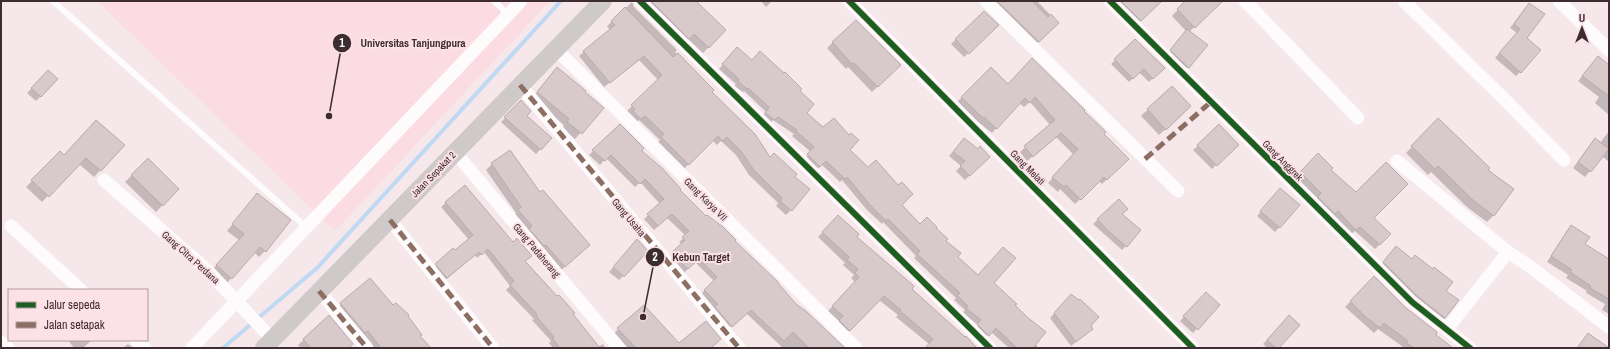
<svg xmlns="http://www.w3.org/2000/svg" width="1610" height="349" font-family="'Archivo Narrow',sans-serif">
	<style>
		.built { fill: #fadce2 }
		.shadow { fill: #0003 }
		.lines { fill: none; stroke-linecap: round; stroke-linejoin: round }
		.stream { stroke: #bfd9f3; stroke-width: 4 }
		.building { fill: #d8c9ca; stroke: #b9abac }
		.lane { stroke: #fefbfc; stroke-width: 6 }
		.street { stroke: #fefbfc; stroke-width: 13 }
		.secondary { stroke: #cfcac9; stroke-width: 18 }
		.quiet { stroke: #8d6e63; stroke-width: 5; stroke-dasharray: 10 5; stroke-linecap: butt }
		.cycleway-casing { stroke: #fce1e7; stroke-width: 8 }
		.cycleway { stroke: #1b5e20; stroke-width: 6 }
		.labels { text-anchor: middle; stroke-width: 4; stroke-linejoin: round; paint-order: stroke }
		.street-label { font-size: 10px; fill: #3d2d31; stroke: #fce1e7 }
		.leader { fill: none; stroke: #3d2d31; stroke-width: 1.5 }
		.callout-dot { fill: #3d2d31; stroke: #fce1e7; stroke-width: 1.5 }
		.mark-label { font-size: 12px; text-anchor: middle; font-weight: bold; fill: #fff }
		.callout-label { font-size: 11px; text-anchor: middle; font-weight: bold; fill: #3d2d31; stroke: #fce1e7; stroke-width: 4; stroke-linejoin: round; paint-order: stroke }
	</style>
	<rect width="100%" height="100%" fill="#f6e7ea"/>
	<path class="built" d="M97,1h453l-215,230z"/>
	<g class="shadow">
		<path d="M640,1h55l30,29 -22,23 -15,-14 -5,4z"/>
		<path d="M761,1h11l-6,6z"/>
		<path d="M991,1h46l21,22 -24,23z"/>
		<path d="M1113,1h43l2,3 -21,21z"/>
		<path d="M1186,1h36l-33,31 17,14 -22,26 -17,-18 19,-23 -14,-15z"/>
		<path d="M632,2l2,5 43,43 -2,2 38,38 -2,2 59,66 23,19 -2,33 -5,5 -10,-9 2,-3 -29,-28 -13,-20 -15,-14 -4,4 -5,-5 -28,29 -27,-26 3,-3 -21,-20 -3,3 -7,-7 2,-1 -4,-4 31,-31 -19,-20 -35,27 -25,-31 31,-26 -3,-4z"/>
		<path d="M1525,8v30l-5,34 -4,4 -21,-18 22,-25 -7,-5z"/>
		<path d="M984,12l14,13 -34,32 -13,-13z"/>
		<path d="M856,21l44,44 -28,27 -24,-25 -2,2 -19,-21z"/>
		<path d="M1135,40l28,28 -14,14 -10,-10 -10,10 -18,-18z"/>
		<path d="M733,53l19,8 46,31 8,21 43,38 71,75 14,2 11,13 11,16 22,19 14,8 22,21 21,39 4,4h-30l-18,-16 -7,7 -10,-10 4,-4 -15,-12 2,-3 -11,-10 2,-2 -42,-40 2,-2 -33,-34 -1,2 -15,-14 -25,-30 -2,2 -18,-17 -7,6 -11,-12 7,-7 -19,-16 2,-2 -21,-14 -3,4 -8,-7 4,-5 -22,-21 -1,1 -9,-6 2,-2 -17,-15z"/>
		<path d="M1598,57l11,9v49l-14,-12 4,-6 -21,-16z"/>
		<path d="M991,68l17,17 74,26 46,48 -26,25 -3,-3 -24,23 -15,-15 -2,3 -10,-9 25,-29 -17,-17 -29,24 -7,-9 30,-27 -20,-23 -6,5 -5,-4 -27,30 -14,-11v1l-21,-21z"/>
		<path d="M48,71l9,8 -21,22 -9,-8z"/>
		<path d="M552,74l31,18 19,16 -27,31 -13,-11 2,-3 -32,-27z"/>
		<path d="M1172,87l12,26 -25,22 -18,-19z"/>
		<path d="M521,102l4,14 26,22 -15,16 -35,-32z"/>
		<path d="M1438,119l49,51 7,45 -7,7 -20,-15 -36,-35 -3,3 -22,-22z"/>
		<path d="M619,125l21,26 38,39 28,27 28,24 61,63 48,44h-60l-37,-35 -19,17 -26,-36 13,-13 -19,-19 -11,11 -16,-15 14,-14 -3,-2 7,-6 -19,-18 -13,12 -10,-11 16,-15 -20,-22 -5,5 -29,-29 -6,7 -11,-10z"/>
		<path d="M1219,126l18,19 -25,24 -19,-19z"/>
		<path d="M1609,131v31l-7,-6 -17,21 -12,-9 17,-23 10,-2z"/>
		<path d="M964,139l25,18 -24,23 -9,-9 5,-5 -12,-10z"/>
		<path d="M123,145l-29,32 -15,-13 -37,38 -16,-15 34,-35 4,4z"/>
		<path d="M1318,155l11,15 27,24 16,24 18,16 -15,15 -20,-18 -4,3 -37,-32 3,-4 -21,-21z"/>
		<path d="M148,159l30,30 -22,23 -31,-30z"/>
		<path d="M492,164l91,87 -24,21 -46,-56 3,-3 -30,-43z"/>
		<path d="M465,186l59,76 48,52 26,33 5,-3 2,4h-52l-4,-5 2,-2 -19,-21 2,-1 -28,-29 4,-4 -26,-34 -7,6 -2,-3 -32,27 -11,-13 37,-29 -28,-33z"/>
		<path d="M257,194l8,57 -6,6 -5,-5 -28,32 -15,-13 28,-31 -12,-9z"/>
		<path d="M1276,194l23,11 -24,27 -18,-16z"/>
		<path d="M1119,200l7,46 -4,4 -29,-26z"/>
		<path d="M838,216l18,21 54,52 66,58 -50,1 3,-4 -33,-27 2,-2 -19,-15 -34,35 -10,-10 4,-4 -11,-10 27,-29 -4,-4 3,-3 -11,-10 2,-2 -27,-26z"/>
		<path d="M1571,227l13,17 25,17v53l-7,-4 3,-6 -19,-11 1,-2 -21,-13 2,-3 -21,-13 19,-30z"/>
		<path d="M633,245l-10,31 -4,4 -10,-8z"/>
		<path d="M1392,252l52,39 1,27 -5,4 -60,-55z"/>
		<path d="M1374,277l60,58 17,13h-49l1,-1 -25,-18 -4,4 -29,-26z"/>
		<path d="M370,279l23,28 37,41h-59l-36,-39z"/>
		<path d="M1206,293l13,12 -26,28 -13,-12z"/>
		<path d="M1067,299l12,3 13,27 -21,17 -21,-28z"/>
		<path d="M644,307l35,38 31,3h-82l-14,-15z"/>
		<path d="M329,317l21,31h-49l-3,-3z"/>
		<path d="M1284,321l-7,27h-10l-4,-4z"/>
		<path d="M68,340h24l-9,8h-9z"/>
		<path d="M128,344l5,4h-10z"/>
	</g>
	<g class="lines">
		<path class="stream" d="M223,348l94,-80 244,-267"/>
	</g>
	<g class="building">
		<path d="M651,1h45l30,29 -17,18 -15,-14 -5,5z"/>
		<path d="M997,1h35l16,16 3,-3 8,9 -20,19z"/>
		<path d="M1121,1h41l-21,20z"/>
		<path d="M1185,1h38l-28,27 -18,-19z"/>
		<path d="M1529,3l16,11 -18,24 14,12 -20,23 -22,-20 21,-24 -6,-5z"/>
		<path d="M625,7l48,50 5,-4 31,32 5,5 -2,2 43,42 15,23 4,-4 23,21 -2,3 15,12 -18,22 -12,-10 2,-3 -28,-28 -14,-20 -13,-13 -5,4 -4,-5 -29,29 -28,-28 3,-3 -19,-18 -4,3 -8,-8 2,-2 -4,-4 31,-30 -18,-19 -34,27 -27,-32 32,-26 -4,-4z"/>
		<path d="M984,11l15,14 -30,29 -14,-15z"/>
		<path d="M856,20l45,45 -23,22 -24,-24 -2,1 -20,-22z"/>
		<path d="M1187,29l21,16 -19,23 -19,-18z"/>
		<path d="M1135,39l30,29 -12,11 -9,-10 -11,10 -19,-20z"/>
		<path d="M737,47l15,13 8,-9 24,22 1,-1 17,17 -2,2 14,13 -7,9 16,14 11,-9 15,17 2,-2 8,7 -9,10 18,17 8,-7 22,25 4,-3 11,12 -11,11 18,19 7,-7 10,10 -1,1 12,11 -2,2 15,12 -3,4 20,18 25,-28 13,11 -22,25 23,21 -2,1 12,12 19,15 -13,16h-16l-21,-20 -7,8 -12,-12 4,-4 -15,-12 2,-2 -11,-11 3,-2 -43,-39 3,-3 -32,-32 -2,2 -15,-15 -24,-29 -2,2 -19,-18 -6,6 -13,-13 7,-7 -18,-16 1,-1 -19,-13 -3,3 -10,-7 4,-6 -21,-19 -1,1 -9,-8 1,-2 -17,-15z"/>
		<path d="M1598,56l11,9v31l-27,-20z"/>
		<path d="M1032,58l53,52 -1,1 22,21 -2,2 25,25 -22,21 -3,-3 -23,23 -15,-15 -2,2 -12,-10 26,-28 -17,-16 -28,24 -9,-11 31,-26 -20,-23 -5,6 -5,-5 -28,31 -13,-12 -1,1 -22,-21 30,-30 17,17z"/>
		<path d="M557,67l29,24 -1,1 19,16 -22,26 -15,-12 2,-3 -32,-27z"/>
		<path d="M48,70l10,9 -17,18 -10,-9z"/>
		<path d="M1172,86l19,20 -25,24 -19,-21z"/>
		<path d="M521,100l10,11 -4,5 25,22 -11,12 -37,-33z"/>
		<path d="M1438,118l52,50 -2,2 26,19 -20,27 -20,-15 -36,-35 -3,3 -24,-23z"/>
		<path d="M96,120l29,25 -24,26 -15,-13 -37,39 -18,-17 29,-29 4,4z"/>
		<path d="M620,124l24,24 -2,3 21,18 18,20 -1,1 26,26 1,-1 16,12 13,13 -1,1 43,41v1l18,21 11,8 38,36h-36l-16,-16 -9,9 -33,-31 -19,17 -17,-20 3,-3 -14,-14 13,-13 -18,-18 -11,10 -17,-16 14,-13 -3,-3 7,-6 -17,-17 -14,12 -11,-12 17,-15 -19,-20 -5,5 -29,-29 -6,6 -13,-11z"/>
		<path d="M1219,124l20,21 -22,21 -20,-21z"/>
		<path d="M964,138l14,11 2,-3 10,11 -20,19 -10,-10 5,-5 -12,-9z"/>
		<path d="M1595,138l14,11 -18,23 -13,-10z"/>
		<path d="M510,150l30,42 3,-2 47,55 -25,22 -19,-22 -2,1 -15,-17 3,-3 -14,-16 3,-3 -30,-44z"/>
		<path d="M1318,153l15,15 -2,2 25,22 30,-30 22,22 -34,34 17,16 -11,11 -20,-18 -4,3 -18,-19 -3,3 -17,-17 3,-4 -21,-21z"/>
		<path d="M148,158l31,31 -16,17 -32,-31z"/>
		<path d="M465,185l48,57 4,-4 15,18 -7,5 32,35 2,-1 16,18 -2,1 27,34h-40l-8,-10 2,-1 -18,-21 1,-2 -27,-29 4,-4 -26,-32 -6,6 -3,-3 -32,26 -12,-14 18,-16 2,2 18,-15 -28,-33z"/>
		<path d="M1280,188l20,17 -20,23 -20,-17z"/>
		<path d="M257,193l34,27 -25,32 -6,-5 -28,32 -16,-14 28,-31 -12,-10z"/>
		<path d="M1119,199l9,10 -6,5 19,16 -14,17 -20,-17 -10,-11z"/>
		<path d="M838,215l21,19 -2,3 57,49 -2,3 53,48 1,-1 11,12h-52l8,-9 -33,-28 1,-1 -17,-14 -34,35 -11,-11 4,-4 -11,-10 27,-29 -4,-4 3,-4 -11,-9 2,-3 -27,-25z"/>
		<path d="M1571,225l19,12 -5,7 24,15v40l-19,-11 1,-2 -21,-14 2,-2 -21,-14z"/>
		<path d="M637,239l11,12 -24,26 -11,-10z"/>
		<path d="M1396,246l16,13 3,-4 18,14 1,-2 19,15 -7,9 13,9 -14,18 -28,-22 -34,-34z"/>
		<path d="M1374,276l32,32 31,24 -1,3 17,13h-39l-8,-5 2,-2 -24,-18 -4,5 -13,-10 -17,-17z"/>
		<path d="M370,278l23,27 3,-2 13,12 -1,1 14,19 -2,1 11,12h-50l-13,-17 -3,2 -25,-30z"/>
		<path d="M1206,292l14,13 -22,25 -15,-14z"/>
		<path d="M1071,294l8,6 1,-1 19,18 -8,9 2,3 -17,13 -22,-29z"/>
		<path d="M644,305l35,38 27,-22 15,18 -10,9h-75l-19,-20z"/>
		<path d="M329,315l24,29 -4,4h-38l-8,-9z"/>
		<path d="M1289,315l11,10 -21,23h-3l-9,-8z"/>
		<path d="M1588,333l21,15h-32z"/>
	</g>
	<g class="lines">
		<g class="lane">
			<path d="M53,1l253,226"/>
			<path d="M494,1l14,13"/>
		</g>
		<g class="street">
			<path d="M640,1l350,347"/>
			<path d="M849,1l344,347"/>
			<path d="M986,1l192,190"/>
			<path d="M1110,1l302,301 58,46"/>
			<path d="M1245,1l113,117"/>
			<path d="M1404,1l98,96 62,63"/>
			<path d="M1559,1l50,49"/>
			<path d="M556,49l300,299"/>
			<path d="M520,85l219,263"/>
			<path d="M455,152l164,196"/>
			<path d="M1397,161l111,91 24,16 77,59"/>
			<path d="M104,180l104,91 64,68"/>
			<path d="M390,220l103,128"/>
			<path d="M11,226l70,64"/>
			<path d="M319,291l48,57"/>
			<path d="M1447,329l61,-77"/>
			<path d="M136,340l9,8"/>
			<path d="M1,342l7,6"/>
			<path d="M192,348l329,-347"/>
		</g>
		<path class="secondary" d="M264,348l339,-347"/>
		<g class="quiet">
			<path d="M520,85l219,263"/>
			<path d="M1145,159l66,-57"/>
			<path d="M390,220l103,128"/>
			<path d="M319,291l48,57"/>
		</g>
		<g class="cycleway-casing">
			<g id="cycleway">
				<path d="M640,1l350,347"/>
				<path d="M849,1l344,347"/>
				<path d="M1110,1l302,301 58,46"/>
			</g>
		</g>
		<use href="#cycleway" class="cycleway"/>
	</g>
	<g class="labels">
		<g class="street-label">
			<text transform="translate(1283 160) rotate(45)" y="4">Gang Anggrek</text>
			<text transform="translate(1028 167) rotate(45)" y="4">Gang Melati</text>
			<text transform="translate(433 174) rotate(-46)" y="4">Jalan Sepakat 2</text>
			<text transform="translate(706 199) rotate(45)" y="4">Gang Karya VII</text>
			<text transform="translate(629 217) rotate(50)" y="4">Gang Usaha</text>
			<text transform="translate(537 250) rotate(50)" y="4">Gang Padaherang</text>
			<text transform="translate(191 257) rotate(42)" y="4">Gang Citra Perdana</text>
		</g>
	</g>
	<path class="leader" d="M329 116L342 43M643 317L655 257"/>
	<g class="callout-dot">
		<circle cx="329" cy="116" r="4"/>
		<circle cx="643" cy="317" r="4"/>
		<circle cx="342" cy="43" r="10"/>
		<circle cx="655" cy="257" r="10"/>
	</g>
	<g class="mark-label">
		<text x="342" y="47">1</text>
		<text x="655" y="261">2</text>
	</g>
	<g class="callout-label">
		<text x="413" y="47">Universitas Tanjungpura</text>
		<text x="701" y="261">Kebun Target</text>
	</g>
	<rect width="1610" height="349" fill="none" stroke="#3d2d31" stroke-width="4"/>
	<rect x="8" y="289" width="140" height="52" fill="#fce1e7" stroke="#b0999e"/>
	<rect x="16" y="302" width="20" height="6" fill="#1b5e20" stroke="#b0999e"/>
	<text x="44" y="309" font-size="12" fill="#3d2d31">Jalur sepeda</text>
	<rect x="16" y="322" width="20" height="6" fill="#8d6e63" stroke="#b0999e"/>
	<text x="44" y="329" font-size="12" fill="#3d2d31">Jalan setapak</text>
	<g transform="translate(1582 28)" stroke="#fce1e7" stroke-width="3" paint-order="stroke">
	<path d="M0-3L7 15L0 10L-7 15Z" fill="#3d2d31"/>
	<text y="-6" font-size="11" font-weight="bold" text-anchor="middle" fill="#3d2d31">U</text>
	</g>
</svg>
